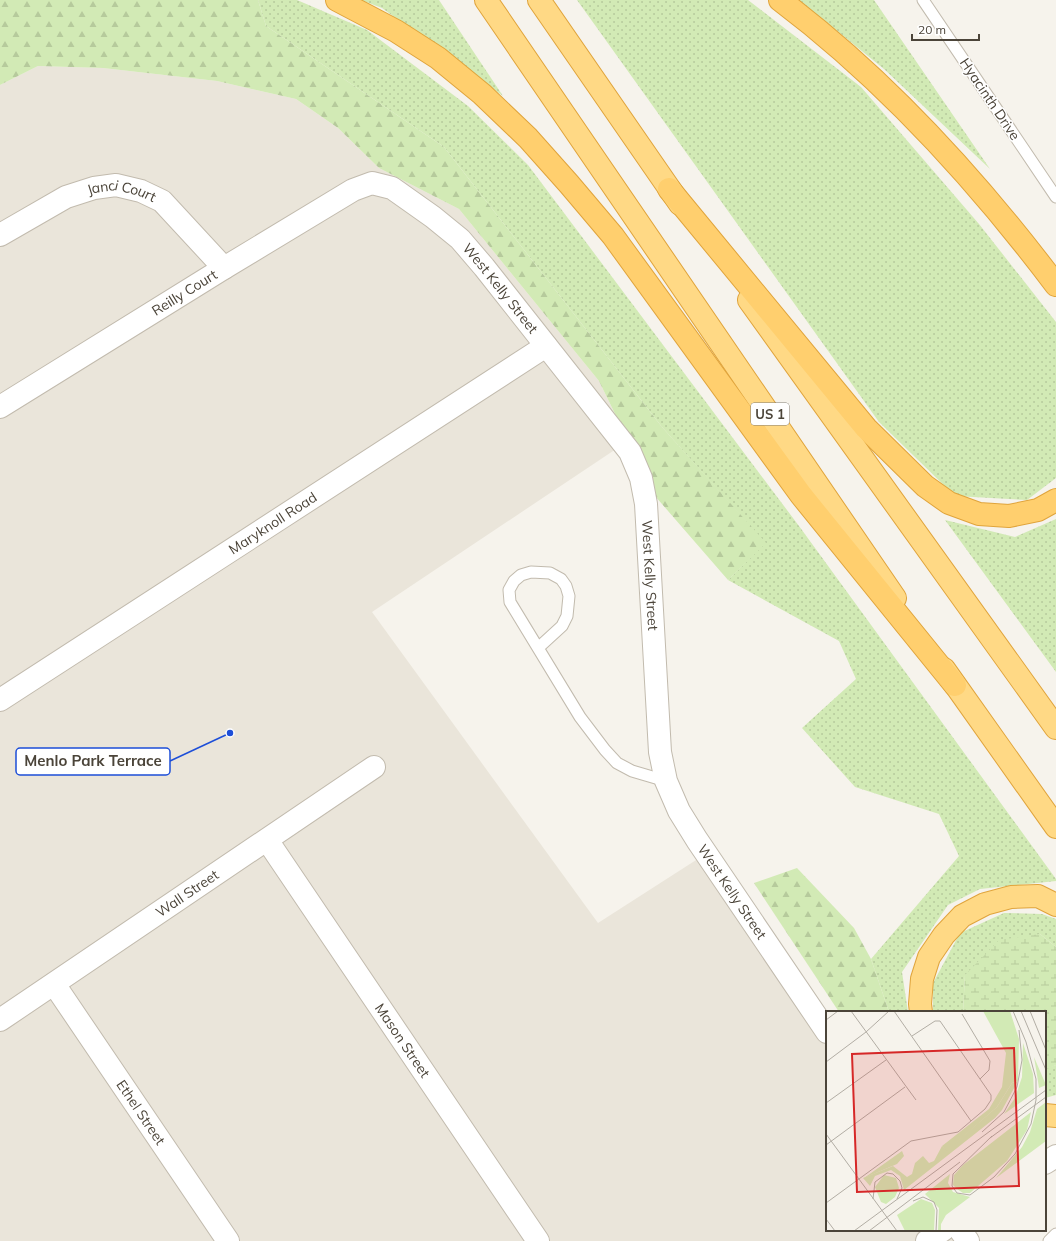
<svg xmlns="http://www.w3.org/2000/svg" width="1056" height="1241" font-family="Mulish,sans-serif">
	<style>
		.residential { fill: #eae5da }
		.grass { fill: url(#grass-dots) }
		.forest { fill: url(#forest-firs) }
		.wetland { fill: url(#wetland-marsh) }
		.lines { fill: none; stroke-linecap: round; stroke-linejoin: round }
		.service-casing { stroke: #c2bbae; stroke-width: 13 }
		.minor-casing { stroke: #c2bbae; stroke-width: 24 }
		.tertiary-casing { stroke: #c2bbae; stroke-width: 24 }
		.trunk-casing { stroke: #e0a43c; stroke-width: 24 }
		.motorway-casing { stroke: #e0a43c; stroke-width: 24 }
		.service { stroke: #fff; stroke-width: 11 }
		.minor { stroke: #fff; stroke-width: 22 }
		.tertiary { stroke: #fff; stroke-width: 22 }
		.trunk { stroke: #ffd985; stroke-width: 22 }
		.motorway { stroke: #ffcf6e; stroke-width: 22 }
		.labels { text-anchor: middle; stroke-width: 3; stroke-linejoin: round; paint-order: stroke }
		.shield { fill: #fff; stroke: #817c74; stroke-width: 1 }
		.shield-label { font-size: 13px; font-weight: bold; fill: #4b4439 }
		.street-label { font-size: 14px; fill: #4b4439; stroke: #fff }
		.inset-road { fill: none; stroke: #b2ada4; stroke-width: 1 }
		.view { fill: #d62828; fill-opacity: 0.15; stroke: #d62828; stroke-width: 2 }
		.inset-edge { fill: none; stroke: #4b4439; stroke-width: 2 }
		.leader { fill: none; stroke: #1d4ed8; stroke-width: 1.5 }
		.callout-dot { fill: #1d4ed8; stroke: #fff; stroke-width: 1.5 }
		.callout { fill: #fff; stroke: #1d4ed8; stroke-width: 1.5 }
		.callout-label { font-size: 15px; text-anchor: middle; font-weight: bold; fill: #4b4439 }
	</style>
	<defs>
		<pattern id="grass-dots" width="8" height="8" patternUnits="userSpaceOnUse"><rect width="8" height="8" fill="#d2eab5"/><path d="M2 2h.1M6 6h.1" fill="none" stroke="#b6ca9c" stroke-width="1.8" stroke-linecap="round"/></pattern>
		<pattern id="forest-firs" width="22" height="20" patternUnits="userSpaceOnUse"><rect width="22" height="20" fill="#d2eab5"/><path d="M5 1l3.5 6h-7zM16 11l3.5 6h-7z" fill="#b6ca9c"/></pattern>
		<pattern id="wetland-marsh" width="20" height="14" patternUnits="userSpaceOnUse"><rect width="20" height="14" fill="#d2eab5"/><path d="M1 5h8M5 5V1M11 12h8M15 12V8" fill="none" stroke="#b6ca9c"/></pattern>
	</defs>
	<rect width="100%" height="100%" fill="#f6f3ec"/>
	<path class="residential" d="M38,66l65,2 114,13 79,18 42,29 41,40 80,41 140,172 29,60 -256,171 226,311 109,-70 120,179v198h133l8,11h-968v-1156z"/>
	<g class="grass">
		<path d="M258,0h39l70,30 101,76 60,59 271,361 257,353v2l-76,8 -32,16 -46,67 6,40h-19l-18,-53 88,-103 -20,-42 -84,-27 -53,-59 54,-49 -17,-38 -111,-61 37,-37 -103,-116 -218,-280 -178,-121z"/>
		<path d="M361,0h78l64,96 -121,-88z"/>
		<path d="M577,0h171l113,87 118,137 77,98v156l-29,22 -72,-4 -76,-74z"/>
		<path d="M799,0h75l116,169 -106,-100z"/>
		<path d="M1056,519v153l-111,-152 70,17z"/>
		<path d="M1004,913l38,1 14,5v28l-16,-13 -75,41 -2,37h-30v-29l27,-50z"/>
		<path d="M1056,1065v30l-11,3v-30h2z"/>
	</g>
	<g class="forest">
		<path d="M0,0h258l8,26 178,121 218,280 104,116 -38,37 -73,-84 -56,-115 -140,-172 -80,-41 -41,-40 -42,-29 -79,-18 -114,-13 -65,-2 -38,19z"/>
		<path d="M797,868l57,60 17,31 18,53h-50l-85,-129z"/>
	</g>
	<path class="wetland" d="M1040,934l16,13v118l-9,4 -2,-1v-56h-82l2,-37 34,-35z"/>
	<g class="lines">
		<g class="service-casing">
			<g id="service">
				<path d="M923,0l133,197"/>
				<path d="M538,648l24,-22 5,-10 2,-20 -3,-10 -5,-7 -11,-6 -19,-1 -10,3 -7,6 -5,9 1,12 70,115 25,33 12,13 15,8 34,10"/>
				<path d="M1049,1241l7,-7"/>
			</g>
		</g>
		<g class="minor-casing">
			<g id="minor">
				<path id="s1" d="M0,235l66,-38 28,-9 22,-3 25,6 21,10 62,67"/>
				<path id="s2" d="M0,407l224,-139 129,-78 19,-7 20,5 41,29 27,22 24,28 146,185 11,26 5,26 14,248 6,29 13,30 18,29 130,192"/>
				<path id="s3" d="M0,700l546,-354"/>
				<path id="s4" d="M267,840l271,401"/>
				<path id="s5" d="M54,984l174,257"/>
				<path id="s6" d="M0,1020l374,-253"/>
				<path d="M927,1241l16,-11"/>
			</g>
		</g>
		<g class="tertiary-casing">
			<g id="tertiary">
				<path d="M1045,1163l11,-7"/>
				<path d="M960,1230l8,11"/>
			</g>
		</g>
		<g class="trunk-casing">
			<g id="trunk">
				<path d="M486,0l409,598"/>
				<path d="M539,0l141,204"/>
				<path d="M749,300l307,428"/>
				<path d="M944,669l112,158"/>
				<path d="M921,1012l-1,-8 2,-25 7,-22 15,-22 18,-19 23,-12 26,-7 27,-1 18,9"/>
				<path d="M1045,1115l11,1"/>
			</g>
		</g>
		<g class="motorway-casing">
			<g id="motorway">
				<path d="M337,0l59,31 42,27 44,36 46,44 41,46 44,52 188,259 154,190"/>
				<path d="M780,0c106,80 196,179 276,285"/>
				<path d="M669,189l197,239 59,58 24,17 30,11 30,2 29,-6 18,-10"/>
			</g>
		</g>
		<use href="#service" class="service"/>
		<use href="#minor" class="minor"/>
		<use href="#tertiary" class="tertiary"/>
		<use href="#trunk" class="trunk"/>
		<use href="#motorway" class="motorway"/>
	</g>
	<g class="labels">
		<rect class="shield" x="751" y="403" width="38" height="22" rx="3"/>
		<g class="shield-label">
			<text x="770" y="419">US 1</text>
		</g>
		<g class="street-label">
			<text transform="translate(990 99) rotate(56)" y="5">Hyacinth Drive</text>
			<text dy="5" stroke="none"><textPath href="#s1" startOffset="134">Janci Court</textPath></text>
			<text dy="5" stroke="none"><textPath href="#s2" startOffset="604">West Kelly Street</textPath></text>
			<text dy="5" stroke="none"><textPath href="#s2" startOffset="217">Reilly Court</textPath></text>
			<text dy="5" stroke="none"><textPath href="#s3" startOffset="325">Maryknoll Road</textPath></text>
			<text dy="5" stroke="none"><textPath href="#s2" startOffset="939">West Kelly Street</textPath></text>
			<text dy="5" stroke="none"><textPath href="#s2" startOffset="1275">West Kelly Street</textPath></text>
			<text dy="5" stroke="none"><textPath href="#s6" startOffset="226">Wall Street</textPath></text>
			<text dy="5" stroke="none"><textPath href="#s4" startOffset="242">Mason Street</textPath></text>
			<text dy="5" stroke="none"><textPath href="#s5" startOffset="155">Ethel Street</textPath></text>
		</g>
	</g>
	<g transform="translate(826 1011)">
		<rect width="220" height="220" fill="#f6f3ec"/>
		<path d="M197,32l10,31 1,19 -30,21 11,-16 7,-21zM208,46l12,28 -7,3 -2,-13zM192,70l-16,29 -7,8 -91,72 -4,-14 -9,-6 -16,6 -5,10 -7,-8 30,-12 14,11 5,-3 3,-11 8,-7 6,7 5,-2 8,-15 5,4 50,-43 15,-24zM220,91v39l-50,37 26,-31 8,-15 7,-23zM205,101l-4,18 -20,31 -37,32h-7l-6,-4 -4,-4 1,-10 9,-10zM124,163l-2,9 5,9 17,5 -24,18 -5,9v7h-3l1,-23 -14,-14zM58,164l12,3 3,10 -4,9 -9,7 -5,-2 -6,-15zM95,188l11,4 3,7 -1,21h-29l-8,-16z" fill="#d2eab5"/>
		<path d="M157,0h27l9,28 -1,42 -6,2 -15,24 -50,44 -5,-5 47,-37 13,-22 4,-34zM76,140l2,5 -7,8 -33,14z" fill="#d2eab5"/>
		<path d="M60,168l10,4 1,5 -13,12 -5,-10 1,-6z" fill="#d2eab5"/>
		<path class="inset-road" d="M25,0l65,89M68,0l77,110M195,0l25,59M204,0l16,39M136,3l28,47 -1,9 -9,9M0,9l12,-9M0,51l40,-30 23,-21M0,92l60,-43M156,121l22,-20 13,-25 5,-27 -3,-30M0,123l71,97M166,125l-39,38 -1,12 5,7 13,2 24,-18 21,-23 16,-30 5,-24v-21l-10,-37 -13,-31M164,127l56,-41M0,134l79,-58M47,188l2,-17 12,-9 6,1 7,7 2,7 -5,11M87,190l10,-4 11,5 3,8 -1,21M0,192l85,-62 47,-9 27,-23 6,-9v-5l-51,-74h-5l-23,15M0,208l9,12M28,220l192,-141M43,220l91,-69"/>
		<path class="view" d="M188,37l5,138 -162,6 -5,-138z"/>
		<rect width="220" height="220" class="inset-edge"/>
	</g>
	<path class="leader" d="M230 733L170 761"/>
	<circle class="callout-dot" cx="230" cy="733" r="4"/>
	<rect class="callout" x="16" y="748" width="154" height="27" rx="4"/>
	<g class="callout-label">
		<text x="93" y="766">Menlo Park Terrace</text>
	</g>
	<path d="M912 34v6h67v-6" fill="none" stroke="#4b4439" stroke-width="2"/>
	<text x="918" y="34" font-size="12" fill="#4b4439" stroke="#ffffff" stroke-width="3" paint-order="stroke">20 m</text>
</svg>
